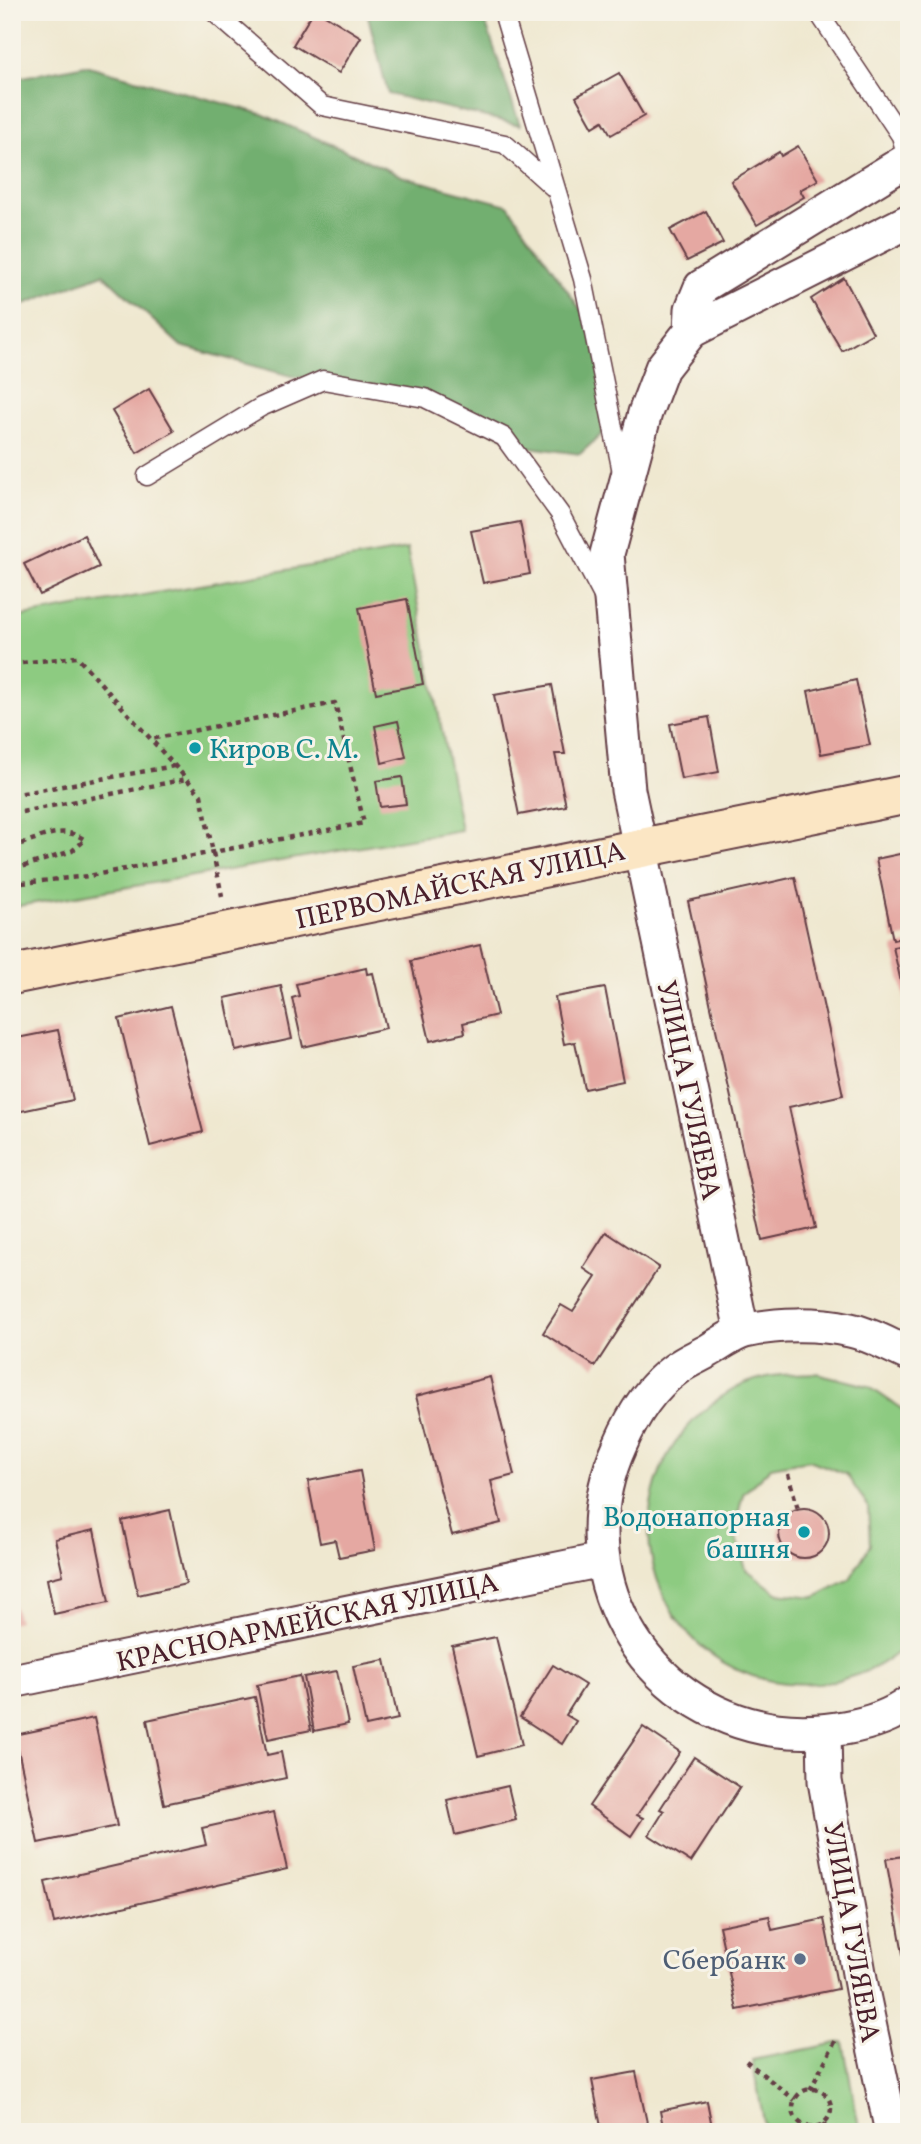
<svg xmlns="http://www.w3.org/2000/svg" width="921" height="2144" font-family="Vollkorn,serif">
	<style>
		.green { fill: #8dcb81; stroke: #6c7556; stroke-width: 2; fill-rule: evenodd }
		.forest { fill: #72af6f; stroke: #5e674d; stroke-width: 2 }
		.building { fill: #e5a8a2 }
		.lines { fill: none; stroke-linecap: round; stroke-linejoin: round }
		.service-casing { stroke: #633d44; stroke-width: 21 }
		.minor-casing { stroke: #633d44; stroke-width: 37 }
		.secondary-casing { stroke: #633d44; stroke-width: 42 }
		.path { stroke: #633d44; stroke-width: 4.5; stroke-dasharray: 5 5; stroke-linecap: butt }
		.service { stroke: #fff; stroke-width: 18 }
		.minor { stroke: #fff; stroke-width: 33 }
		.secondary { stroke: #fbe6c4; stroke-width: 38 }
		.culture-dot { fill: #0f9aa8; stroke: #f7f3e8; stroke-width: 2.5 }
		.service-dot { fill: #5c6f8a; stroke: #f7f3e8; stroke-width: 2.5 }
		.labels { text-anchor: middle; stroke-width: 6; stroke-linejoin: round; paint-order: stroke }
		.culture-label { font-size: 28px; fill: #0d838f; stroke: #f7f3e8; text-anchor: start }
		.street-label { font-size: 28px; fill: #4a1f2b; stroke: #f7f3e8 }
		.service-label { font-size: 28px; fill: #4e5e75; stroke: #f7f3e8; text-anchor: end }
	</style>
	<rect width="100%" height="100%" fill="#f7f3e8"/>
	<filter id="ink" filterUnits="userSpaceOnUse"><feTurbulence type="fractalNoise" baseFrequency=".0143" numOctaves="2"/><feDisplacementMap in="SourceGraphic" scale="14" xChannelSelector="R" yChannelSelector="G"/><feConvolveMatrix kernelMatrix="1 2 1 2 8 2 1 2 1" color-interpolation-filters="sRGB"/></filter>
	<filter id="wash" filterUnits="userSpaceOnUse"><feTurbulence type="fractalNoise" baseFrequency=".00686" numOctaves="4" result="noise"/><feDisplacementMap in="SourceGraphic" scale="28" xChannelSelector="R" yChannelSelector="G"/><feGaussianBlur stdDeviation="1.57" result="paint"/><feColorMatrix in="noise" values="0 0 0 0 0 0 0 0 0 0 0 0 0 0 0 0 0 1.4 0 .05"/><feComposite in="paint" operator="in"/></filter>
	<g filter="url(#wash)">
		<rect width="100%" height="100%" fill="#efe8d0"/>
		<g class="green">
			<path d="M407,549l54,281 -449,77v-289z"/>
			<path d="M816,1373l52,13 41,28v228c-24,25 -57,38 -90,41 -147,14 -226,-160 -124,-264 18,-18 43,-36 68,-41 16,-4 36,-4 53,-5zM809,1460l37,14 22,32 2,39 -20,34 -34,18 -39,-4 -31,-24 -12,-37 9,-38 28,-27z"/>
			<path d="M843,2042l17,90h-94l-14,-72z"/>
		</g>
		<g class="forest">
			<path d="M367,12h115l38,113 -132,-31z"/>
			<path d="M85,65l177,49 142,63 104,28 82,118 21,87 -10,25 -21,19 -59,-8 -114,-57 -112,-12 -114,-31 -78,-72 -91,35v-230z"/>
		</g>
		<g id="blocks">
			<g class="building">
				<path d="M313,12h7l41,25 -22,36 -46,-28z"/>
				<path d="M619,73l25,43 -33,19 -8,-14 -10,6 -17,-30z"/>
				<path d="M798,146l20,34 -18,10 4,7 -47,28 -26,-44 48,-29 2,4z"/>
				<path d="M706,211l17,32 -36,18 -17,-31z"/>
				<path d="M844,278l29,55 -31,18 -31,-52z"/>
				<path d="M149,389l25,42 -37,22 -25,-42z"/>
				<path d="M520,522l10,52 -47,9 -12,-52z"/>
				<path d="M84,535l15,32 -59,28 -16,-31z"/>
				<path d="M407,599l16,85 -47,9 -17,-85z"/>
				<path d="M856,680l14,65 -49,9 -13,-63z"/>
				<path d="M552,685l13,69h-10l11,52 -47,9 -25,-120z"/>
				<path d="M709,717l10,55 -38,7 -11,-55z"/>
				<path d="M398,721l8,36 -24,6 -7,-37z"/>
				<path d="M402,777l4,27 -26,3 -4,-26z"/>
				<path d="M909,852v84l-16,4 -17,-81z"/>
				<path d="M795,877l48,218 -54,12 27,121 -54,12 -74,-339z"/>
				<path d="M909,944v69h-1l-15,-66z"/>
				<path d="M480,945l17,70 -34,8 2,10 -35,8 -19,-80z"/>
				<path d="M366,968l1,6 6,-1 13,55 -83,19 -11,-49 7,-2 -3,-12z"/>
				<path d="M281,986l11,53 -56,12 -11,-53z"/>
				<path d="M605,988l18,93 -38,8 -10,-47 -11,2 -9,-47z"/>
				<path d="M171,1006l32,126 -53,14 -31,-127z"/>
				<path d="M58,1030l15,70 -61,13v-74z"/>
				<path d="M606,1232l53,35 -64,99 -52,-33 18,-28 12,7 23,-35 -13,-9z"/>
				<path d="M490,1377l24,98 -23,6 10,42 -49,12 -36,-139z"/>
				<path d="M360,1471l15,79 -36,7 -4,-17 -15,3 -12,-62z"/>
				<circle cx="804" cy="1533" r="25"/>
				<path d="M170,1510l16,74 -48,11 -16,-74z"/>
				<path d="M94,1530l15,72 -55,12 -7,-35 16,-4 -8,-36z"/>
				<path d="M12,1597l7,24 -7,2z"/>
				<path d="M496,1637l26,108 -44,11 -26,-110z"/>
				<path d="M385,1660l13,59 -32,7 -13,-60z"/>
				<path d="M553,1665l32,20 -19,30 10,6 -14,23 -42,-27z"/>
				<path d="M337,1671l11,53 -34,7 -10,-54z"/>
				<path d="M300,1676l11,54 -43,9 -11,-54z"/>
				<path d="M255,1697l12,58 14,-3 5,26 -122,26 -17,-84z"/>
				<path d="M94,1718l23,108 -79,17 -23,-108z"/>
				<path d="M643,1727l37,25 -43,63 6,3 -12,18 -42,-30z"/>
				<path d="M694,1757l46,30 -49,75 -42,-27 15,-24 -4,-2z"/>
				<path d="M508,1786l8,34 -61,15 -8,-35z"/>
				<path d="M274,1812l13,57 -233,54 -9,-41 161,-37 -4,-17z"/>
				<path d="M909,1855v121h-2l-21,-117z"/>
				<path d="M769,1916l3,14 52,-11 14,70 -101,21 -18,-84z"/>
				<path d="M636,2072l13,60h-47l-10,-52z"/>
				<path d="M707,2101l6,31h-49l-4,-21z"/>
			</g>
		</g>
	</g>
	<g filter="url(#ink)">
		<use href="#blocks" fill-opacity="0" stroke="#633d44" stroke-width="2"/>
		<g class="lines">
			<g class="service-casing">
				<g id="service">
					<path d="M214,12l108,94 183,38 49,44"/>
					<path d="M503,12l80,267 39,193"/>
					<path d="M818,12l83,124 7,24"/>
					<path d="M147,476l114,-69 62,-27 102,18 79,39 56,77 43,82"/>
				</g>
			</g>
			<g class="minor-casing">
				<g id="minor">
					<path d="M691,331l218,-110"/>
					<path d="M742,1331l-114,-541 -21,-236 38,-141 17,-45 29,-37 1,-22 9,-22 208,-128"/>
					<path d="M909,1354c-19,-8 -39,-20 -59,-24 -32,-7 -73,-7 -105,1 -12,3 -26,14 -37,20 -11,6 -23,11 -32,18 -25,18 -44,48 -56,76 -57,125 20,266 157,285 39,5 99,-2 132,-27"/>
					<path d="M12,1681l590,-121"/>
					<path d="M824,1731l1,50 37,209 30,142"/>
				</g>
			</g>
			<g class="secondary-casing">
				<path id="secondary" d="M12,975l897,-181"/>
			</g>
			<g class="path">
				<path d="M12,664l65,-7 124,138 21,101"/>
				<path d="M12,795l162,-29"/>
				<path d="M12,814l174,-35"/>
				<path d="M12,840l9,4c23,-8 43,-19 64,-4l-13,11 -60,19"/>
				<path d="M12,884l77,-8 275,-53 -29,-120 -184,36"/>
				<path d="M788,1474l10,35"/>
				<path d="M746,2061l49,39"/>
				<circle cx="812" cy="2108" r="19"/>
				<path d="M810,2090l27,-52"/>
				<path d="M822,2124l10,8"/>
				<path d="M800,2132l5,-6"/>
			</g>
			<use href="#service" class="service"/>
			<use href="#minor" class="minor"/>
			<use href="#secondary" class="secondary"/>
		</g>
	</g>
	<g class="culture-dot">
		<circle cx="195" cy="748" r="7"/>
		<circle cx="804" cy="1532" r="7"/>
	</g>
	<circle class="service-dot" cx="800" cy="1959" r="7"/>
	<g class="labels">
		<g class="culture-label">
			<text x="209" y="758">Киров С. М.</text>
			<text x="790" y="1526" text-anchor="end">Водонапорная<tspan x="790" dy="32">башня</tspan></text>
		</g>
		<g class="street-label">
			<text transform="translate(460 884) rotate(-12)" y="10">ПЕРВОМАЙСКАЯ УЛИЦА</text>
			<text transform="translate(690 1090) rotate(78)" y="10">УЛИЦА ГУЛЯЕВА</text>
			<text transform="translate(307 1621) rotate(-12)" y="10">КРАСНОАРМЕЙСКАЯ УЛИЦА</text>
			<text transform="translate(853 1932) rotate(80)" y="10">УЛИЦА ГУЛЯЕВА</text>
		</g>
		<g class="service-label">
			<text x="786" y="1969">Сбербанк</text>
		</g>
	</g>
	<rect width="921" height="2144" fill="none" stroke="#f7f3e8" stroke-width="42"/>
</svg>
